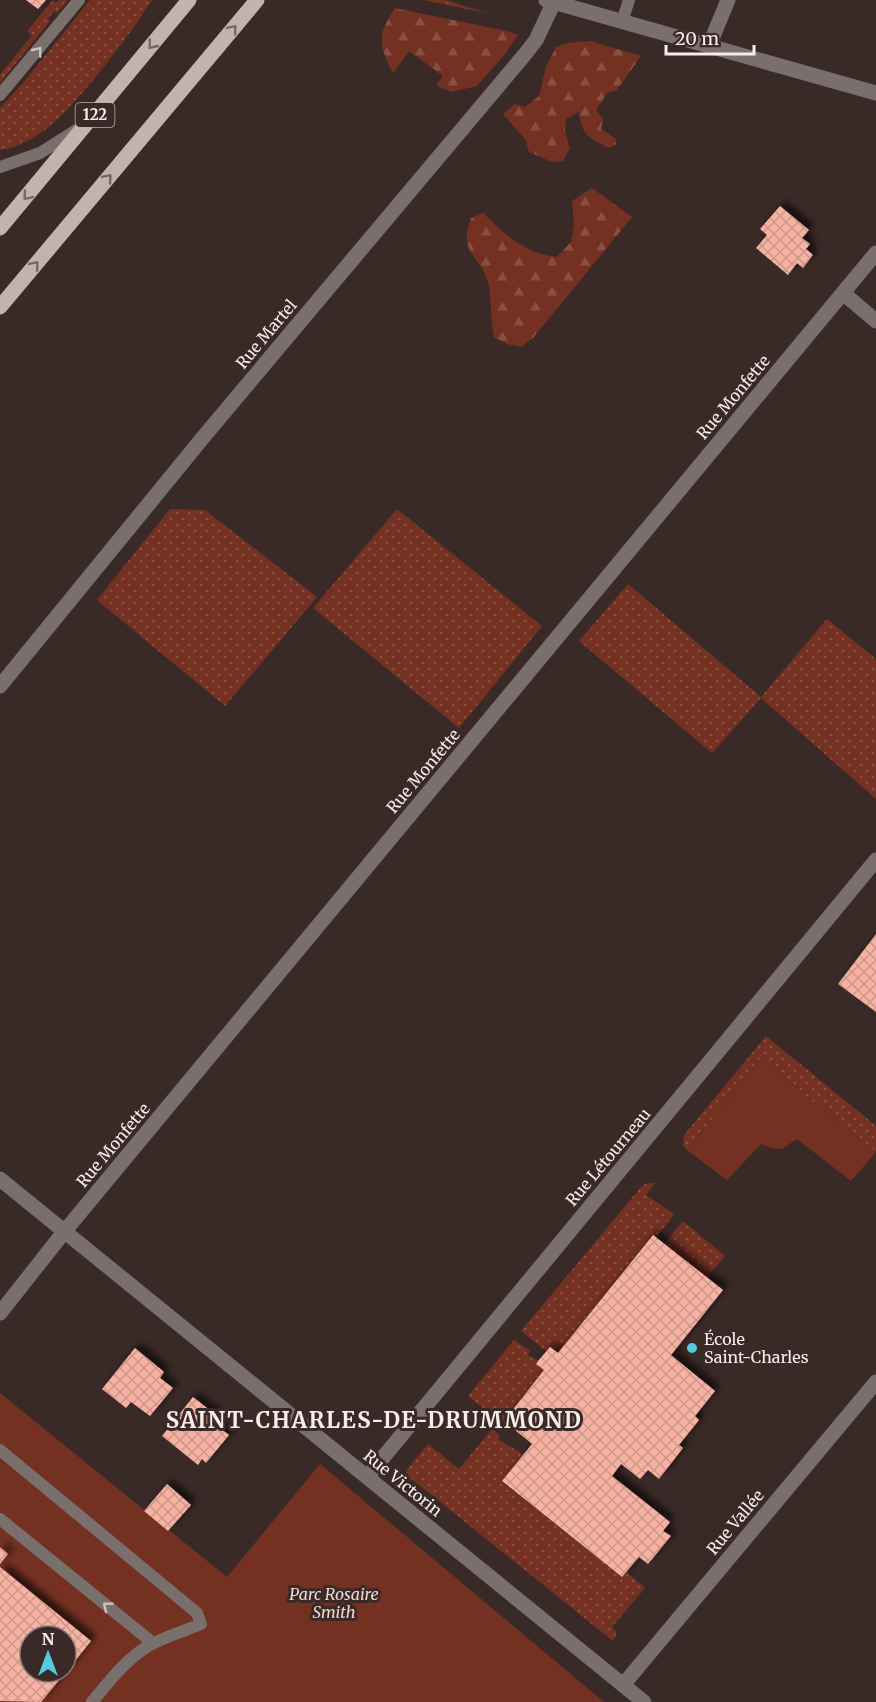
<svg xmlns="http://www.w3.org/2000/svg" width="876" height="1702" font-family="Merriweather,serif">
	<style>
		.grass { fill: url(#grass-dots) }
		.forest { fill: url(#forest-firs) }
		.green { fill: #743122; fill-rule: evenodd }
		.building { fill: url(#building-cross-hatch); filter: url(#shadow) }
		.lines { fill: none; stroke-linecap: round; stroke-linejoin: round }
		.service { stroke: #79706e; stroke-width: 12 }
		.minor { stroke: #79706e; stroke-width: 15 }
		.tertiary { stroke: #79706e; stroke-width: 15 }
		.primary { stroke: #c3b2ad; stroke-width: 15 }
		.oneway { stroke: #786763 }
		.oneway2 { stroke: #ccc1bf }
		.poi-dot { fill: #56c9e1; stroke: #3a2a27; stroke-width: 2 }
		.labels { text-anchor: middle; stroke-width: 6; stroke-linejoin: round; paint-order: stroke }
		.shield { fill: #3a2a27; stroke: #bfb2b0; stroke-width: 1.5 }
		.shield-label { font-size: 15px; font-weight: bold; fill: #f8edea }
		.street-label { font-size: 16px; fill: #f8edea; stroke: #3a2a27 }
		.poi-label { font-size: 16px; fill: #f8edea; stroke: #3a2a27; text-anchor: start }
		.park-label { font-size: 16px; font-style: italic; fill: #efd8d2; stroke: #3a2a27 }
		.district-label { font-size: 22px; font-weight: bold; letter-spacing: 1.5px; fill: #f8edea; stroke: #3a2a27 }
	</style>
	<defs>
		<pattern id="grass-dots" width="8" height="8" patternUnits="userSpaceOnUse" patternTransform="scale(1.5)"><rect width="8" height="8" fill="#743122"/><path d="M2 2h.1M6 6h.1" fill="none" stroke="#894f42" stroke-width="1.8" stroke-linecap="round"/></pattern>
		<pattern id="forest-firs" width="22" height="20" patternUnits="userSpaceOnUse" patternTransform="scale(1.5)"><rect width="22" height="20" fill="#743122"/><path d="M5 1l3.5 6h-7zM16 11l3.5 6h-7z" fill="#894f42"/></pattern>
		<pattern id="building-cross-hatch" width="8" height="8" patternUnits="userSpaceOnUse" patternTransform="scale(1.5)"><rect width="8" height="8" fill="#f7b2a2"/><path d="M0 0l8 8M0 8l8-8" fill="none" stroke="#cc978b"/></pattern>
		<filter id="shadow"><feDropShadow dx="5.5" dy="-5.5" stdDeviation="3" flood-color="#0009"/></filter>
	</defs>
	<rect width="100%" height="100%" fill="#3a2a27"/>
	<g class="grass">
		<path d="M53,0l3,3 3,-3h9l-11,13 -3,-2 -6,8 2,2 -50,62v-8l32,-40 -5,-4z"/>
		<path d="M90,0h62c-18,28 -37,53 -58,79 -26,30 -52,64 -94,71v-42l24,-26z"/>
		<path d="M423,0h23l41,13z"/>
		<path d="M170,509l35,1 112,87 -92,109 -128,-106z"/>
		<path d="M397,509l145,117 -83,102 -146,-120z"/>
		<path d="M628,584l133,113 66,-78 49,40v140l-115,-101 -49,55 -133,-112z"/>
		<path d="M766,1036l110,90v26l-116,-93 -73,91 -4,-5 1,-10z"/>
		<path d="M648,1183h7l-9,12 28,19 -18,24 -4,-3 -94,118 -12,-2 -25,-20 121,-145z"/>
		<path d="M683,1221l42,35 -18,22 -43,-34z"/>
		<path d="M514,1340l16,11 -2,4 10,6 -2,3 8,6 -42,53 -34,-27z"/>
		<path d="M492,1429l8,7 -2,3 26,16 -22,27 120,95 4,-5 19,16 -33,39 5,5 -4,9 -204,-164 -3,-4 2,-5 20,-24 31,25z"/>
	</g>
	<g class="forest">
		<path d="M395,8l116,24 7,3 -13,19 -28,32 -26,6 -15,-7 7,-9 -34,-25 -16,22c-15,-30 -16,-37 2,-65z"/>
		<path d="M590,41l51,15 -24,34 -10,3 -11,17 7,9 -2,10 14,9 1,6 -7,4c-21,-11 -27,-12 -30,-36l-13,7 -1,12 5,17 -7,13 -11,1 -23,-10 -4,-13 -22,-25 12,-10 10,3 14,-11 7,-29 10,-20 12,-4z"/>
		<path d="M592,188l40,29 -99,121 -12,9 -14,-3 -13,-7c-4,-17 -2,-35 -5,-51 -7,-32 -32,-30 -18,-68l12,-5c23,23 42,40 74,44l14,-15 3,-17 -2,-24z"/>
	</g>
	<g class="green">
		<path d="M760,1059l116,93 -25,29 -54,-42 -15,10 -11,-1 -10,-4 -34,36 -40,-30z"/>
		<path d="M0,1393l227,184 93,-113 284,238h-604zM30,1636h36v36h-36z"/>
	</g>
	<g class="building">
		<path d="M26,0h20l-8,9z"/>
		<path d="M780,206l29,24 -7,8 8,6 -4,5 7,6 -10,13 -6,-5 -9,12 -32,-27 11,-13 -7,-6z"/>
		<path d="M876,934v78l-38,-28z"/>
		<path d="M653,1235l70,55 -52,65 44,36 -20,25 4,4 -20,25 4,3 -24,31 -11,-9 -8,9 -19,-15 -9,12 58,46 -7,9 8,5 -23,28 -9,-7 -17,20 -120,-96 30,-37 -28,-23 40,-51 -8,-6 2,-3 12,-14 8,6z"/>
		<path d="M135,1348l29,24 -4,6 13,10 -23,28 -19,-14 -5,6 -24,-19z"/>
		<path d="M193,1397l28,22 -5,6 13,10 -23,28 -4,-4 -4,6 -36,-29z"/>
		<path d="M167,1484l24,21 -23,26 -24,-20z"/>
		<path d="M0,1547l8,7 -8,10z"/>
		<path d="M0,1567l91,74 -25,31v-36h-36v36h36l-25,30 -41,-1z"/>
	</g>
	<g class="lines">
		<g class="service">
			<path d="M622,22l7,-22"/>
			<path d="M0,95l79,-95"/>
			<path d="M0,167l40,-14 38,-24"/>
			<path d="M0,1450l197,163 4,11c-17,7 -37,13 -53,22 -23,14 -39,36 -56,56"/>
			<path d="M0,1519l148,120 3,5"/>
		</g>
		<g class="minor">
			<path d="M709,46l19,-46"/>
			<path d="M843,293l33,28"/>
			<path d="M0,686l205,-251 321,-382 10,-13 18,-38"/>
			<path d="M0,1179l644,523"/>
			<path d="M0,1313l64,-81 812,-979"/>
			<path d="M367,1477l509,-617"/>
			<path d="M623,1685l253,-303"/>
		</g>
		<path class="tertiary" d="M546,0l330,93"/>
		<g class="primary">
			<path d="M0,228l189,-228"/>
			<path d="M0,307l257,-307"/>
		</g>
	</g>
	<defs><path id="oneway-chevron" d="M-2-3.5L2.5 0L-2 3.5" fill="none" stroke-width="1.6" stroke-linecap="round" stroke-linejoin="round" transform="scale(1.5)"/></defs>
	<g class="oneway">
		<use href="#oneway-chevron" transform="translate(233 29) rotate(-50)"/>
		<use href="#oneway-chevron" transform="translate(152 45) rotate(129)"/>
		<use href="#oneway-chevron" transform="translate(108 178) rotate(-50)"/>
		<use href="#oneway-chevron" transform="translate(27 196) rotate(130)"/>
		<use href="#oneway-chevron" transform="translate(35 265) rotate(-50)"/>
	</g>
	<g class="oneway2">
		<use href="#oneway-chevron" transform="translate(38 51) rotate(-51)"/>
		<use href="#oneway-chevron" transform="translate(107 1606) rotate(-141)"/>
	</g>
	<circle class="poi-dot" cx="692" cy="1348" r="6"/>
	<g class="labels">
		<rect class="shield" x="75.5" y="103" width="39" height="24" rx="4.5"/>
		<g class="shield-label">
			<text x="95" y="120">122</text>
		</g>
		<g class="street-label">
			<text transform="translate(266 334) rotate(-50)" y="6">Rue Martel</text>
			<text transform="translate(733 397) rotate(-50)" y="6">Rue Monfette</text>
			<text transform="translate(423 771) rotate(-50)" y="6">Rue Monfette</text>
			<text transform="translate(113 1145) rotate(-50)" y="6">Rue Monfette</text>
			<text transform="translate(608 1157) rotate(-50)" y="6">Rue Létourneau</text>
			<text transform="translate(403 1483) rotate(39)" y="6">Rue Victorin</text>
			<text transform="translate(735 1522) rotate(-50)" y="6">Rue Vallée</text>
		</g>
		<g class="poi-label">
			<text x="704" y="1345">École<tspan x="704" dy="18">Saint-Charles</tspan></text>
		</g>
		<g class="park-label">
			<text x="334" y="1600">Parc Rosaire<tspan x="334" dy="18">Smith</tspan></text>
		</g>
		<g class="district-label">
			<text x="374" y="1428">SAINT-CHARLES-DE-DRUMMOND</text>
		</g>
	</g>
	<g transform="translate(48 1654)"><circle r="28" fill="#3a2a27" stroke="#867875" stroke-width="1.5"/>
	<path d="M0-4.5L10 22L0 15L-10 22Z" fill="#56c9e1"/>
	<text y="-9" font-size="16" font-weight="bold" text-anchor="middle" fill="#f8edea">N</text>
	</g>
	<path d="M666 45v9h88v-9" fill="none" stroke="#f8edea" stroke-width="3"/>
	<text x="675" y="45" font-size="18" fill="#f8edea" stroke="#3a2a27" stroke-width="4.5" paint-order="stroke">20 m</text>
</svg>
